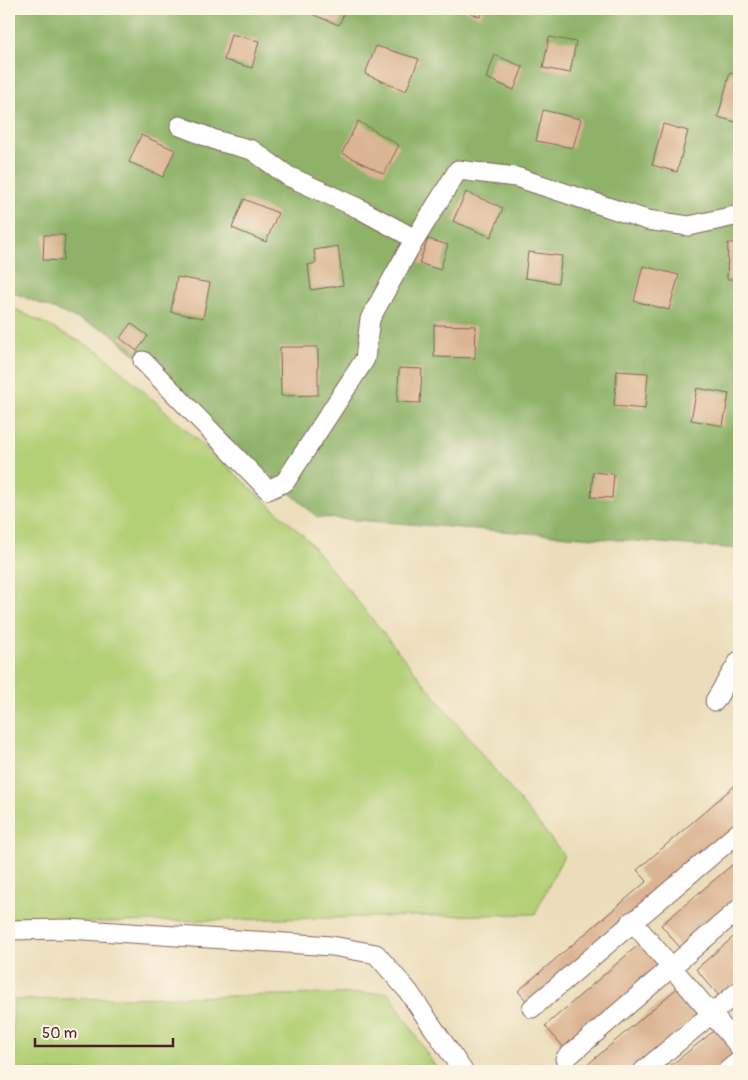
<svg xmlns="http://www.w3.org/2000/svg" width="748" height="1080" font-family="Pangolin,sans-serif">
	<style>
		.green { fill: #b2d076; stroke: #7e7850 }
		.forest { fill: #8db267; stroke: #6c6849 }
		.building { fill: #dbb593 }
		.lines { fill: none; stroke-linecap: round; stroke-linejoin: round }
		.minor-casing { stroke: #82625d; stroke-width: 21 }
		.minor { stroke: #fff; stroke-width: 19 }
	</style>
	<rect width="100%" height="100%" fill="#fcf5e5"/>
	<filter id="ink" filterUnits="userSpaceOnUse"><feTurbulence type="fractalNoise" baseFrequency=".02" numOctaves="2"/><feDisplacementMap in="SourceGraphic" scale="10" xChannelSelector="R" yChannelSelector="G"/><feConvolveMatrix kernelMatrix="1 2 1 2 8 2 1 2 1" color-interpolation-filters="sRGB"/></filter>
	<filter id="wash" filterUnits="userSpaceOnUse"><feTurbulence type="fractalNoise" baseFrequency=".0096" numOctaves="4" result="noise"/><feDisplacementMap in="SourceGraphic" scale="20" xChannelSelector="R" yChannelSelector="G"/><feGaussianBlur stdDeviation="1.12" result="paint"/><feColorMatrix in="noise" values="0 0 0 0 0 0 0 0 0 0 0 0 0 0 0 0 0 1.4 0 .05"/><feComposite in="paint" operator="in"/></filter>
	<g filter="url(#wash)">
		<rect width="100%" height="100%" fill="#ebddb9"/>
		<g class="green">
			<path d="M9,306l90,45 207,187 258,317 -29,59 -526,10z"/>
			<path d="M389,993l49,78h-427l3,-71z"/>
		</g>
		<path class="forest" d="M9,9h730v540l-422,-32 -207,-185 -101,-41z"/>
		<g id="blocks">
			<g class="building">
				<path d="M310,9h36l-7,16 -30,-12z"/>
				<path d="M462,9h22l-4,8z"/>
				<path d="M231,34l28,7 -7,27 -28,-8z"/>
				<path d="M549,37l27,5 -6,31 -27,-5z"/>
				<path d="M376,46l43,13 -13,32 -41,-17z"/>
				<path d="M495,55l28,12 -9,23 -28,-12z"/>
				<path d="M730,72l9,3v48l-21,-6z"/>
				<path d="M543,110l38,9 -8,29 -37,-7z"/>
				<path d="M358,121l41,24 -15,29 -42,-21z"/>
				<path d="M663,124l25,7 -11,41 -25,-7z"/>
				<path d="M141,135l34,15 -12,27 -34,-15z"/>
				<path d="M466,192l37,16 -12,29 -38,-16z"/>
				<path d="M9,194l5,1 -2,32h-3z"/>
				<path d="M244,199l34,14 -12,29 -34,-14z"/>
				<path d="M44,235h21l-2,26 -20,-1z"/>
				<path d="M428,239l20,6 -8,25 -21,-7z"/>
				<path d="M728,243l11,1v35h-12z"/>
				<path d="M338,246l5,39 -32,5 -3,-25 8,-2 -2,-13z"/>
				<path d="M528,252l34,4 -4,27 -33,-5z"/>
				<path d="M643,266l36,9 -10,35 -35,-9z"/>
				<path d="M177,277l33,6 -7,35 -32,-6z"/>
				<path d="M131,323l17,13 -11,15 -17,-13z"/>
				<path d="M434,325l42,1 -1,32 -41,-1z"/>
				<path d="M280,347h38v48l-37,1z"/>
				<path d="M399,368l23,1 -2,34 -23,-1z"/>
				<path d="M617,371l31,2 -3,36 -31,-3z"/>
				<path d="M697,388l32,6 -6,32 -32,-6z"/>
				<path d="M593,472l21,2 -2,24 -21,-1z"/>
				<path d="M739,782v44l-208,180 -13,-15 129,-110 -10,-11z"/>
				<path d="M739,859v42l-57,49 -21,-25z"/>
				<path d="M739,932v48l-19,17 -24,-28z"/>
				<path d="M645,939l22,25 -100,87 -22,-25z"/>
				<path d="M683,983l22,25 -72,63h-53z"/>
				<path d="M720,1026l19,23 -19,22h-56z"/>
			</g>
		</g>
	</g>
	<g filter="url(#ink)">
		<use href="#blocks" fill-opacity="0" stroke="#82625d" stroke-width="1"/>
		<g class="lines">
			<g class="minor-casing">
				<g id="minor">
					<path d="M180,126l38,15 34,9 36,26 70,32 57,31"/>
					<path d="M143,361l125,129 17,-8 80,-123 5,-40 39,-70 49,-79 58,7 131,43 42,6 50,-11"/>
					<path d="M715,701l24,-40"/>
					<path d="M632,921l107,125"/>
					<path d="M9,930l59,-1 264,17 44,8 32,37 55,80"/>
					<path d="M532,1008l207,-176"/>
					<path d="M565,1059l174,-150"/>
					<path d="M643,1071l96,-80"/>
					<path d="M727,1071l12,-10"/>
				</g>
			</g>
			<use href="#minor" class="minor"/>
		</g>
	</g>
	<rect width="748" height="1080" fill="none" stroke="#fcf5e5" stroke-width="30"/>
	<path d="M35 1038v8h138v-8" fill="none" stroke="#4a1f2b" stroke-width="2.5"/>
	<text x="42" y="1038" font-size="15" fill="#4a1f2b" stroke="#fcf5e5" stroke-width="4" paint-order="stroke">50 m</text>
</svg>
